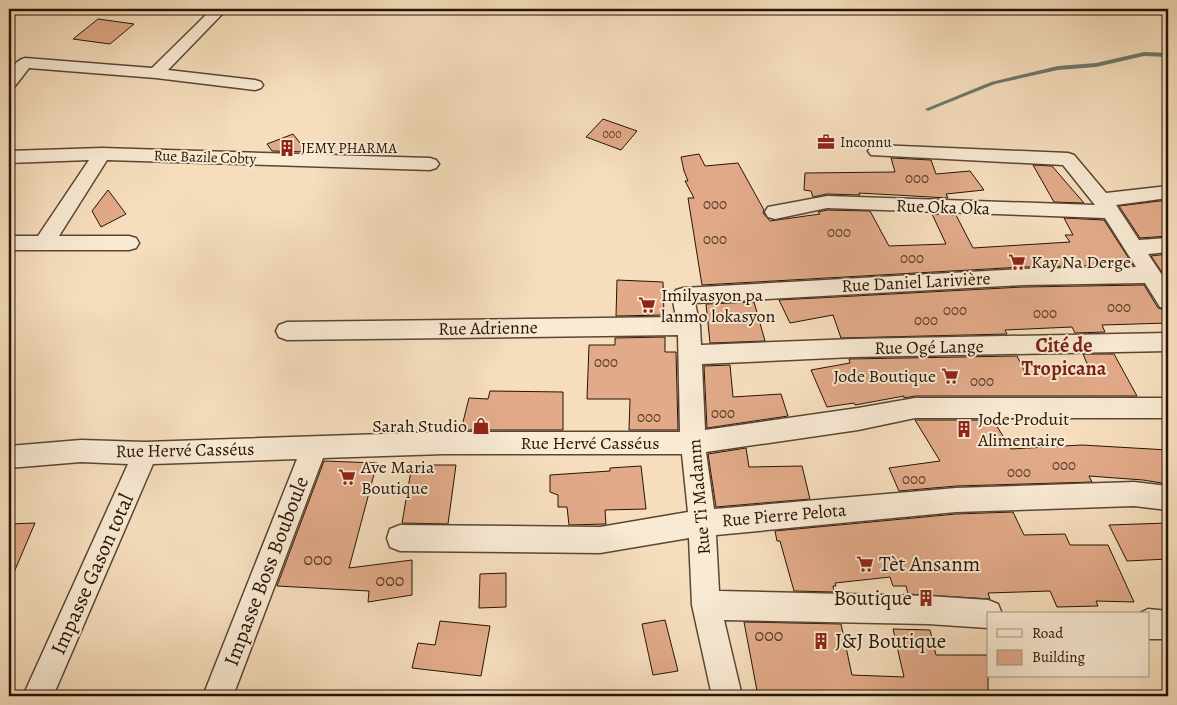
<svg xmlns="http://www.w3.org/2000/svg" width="1177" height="705" font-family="Alegreya,serif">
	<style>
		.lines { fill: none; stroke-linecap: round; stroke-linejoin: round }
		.stream { fill: #6d796c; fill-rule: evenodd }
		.building { fill: #e2aa89; stroke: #261405 }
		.street-casing { stroke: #5a4633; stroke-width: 3 }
		.street { fill: #f9ead4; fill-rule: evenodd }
		.labels { text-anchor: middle; stroke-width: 4; stroke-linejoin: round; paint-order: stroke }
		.far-number-label { font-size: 12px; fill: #553a26 }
		.far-poi-label { font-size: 15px; fill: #261405; stroke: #f9ead4; text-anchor: start }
		.far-street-label { font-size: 15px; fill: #261405; stroke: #f9ead4 }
		.number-label { font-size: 15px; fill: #553a26 }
		.street-label { font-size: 18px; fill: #261405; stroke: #f9ead4 }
		.poi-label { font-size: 18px; fill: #261405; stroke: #f9ead4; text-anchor: start }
		.near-number-label { font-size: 18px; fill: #553a26 }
		.quarter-label { font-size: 20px; font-weight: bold; fill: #7a1f14; stroke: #f9ead4 }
		.near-poi-label { font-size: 21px; fill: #261405; stroke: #f9ead4; text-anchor: start }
		.near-street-label { font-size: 21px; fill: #261405; stroke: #f9ead4 }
	</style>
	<rect width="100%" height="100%" fill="#f6debd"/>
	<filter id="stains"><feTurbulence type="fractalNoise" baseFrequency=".004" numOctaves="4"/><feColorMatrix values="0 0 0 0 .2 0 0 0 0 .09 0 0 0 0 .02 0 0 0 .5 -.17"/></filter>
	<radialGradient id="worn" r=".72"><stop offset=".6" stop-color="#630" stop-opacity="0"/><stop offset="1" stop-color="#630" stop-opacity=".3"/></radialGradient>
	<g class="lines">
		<path class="stream" d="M1144,52l24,1v4l-24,-1 -48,11 -38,3 -63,14 -65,26 -2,1 -3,-2 66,-27 67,-16 38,-3z"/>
	</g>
	<g class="building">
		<path d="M98,19l36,5 -24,20 -37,-5z"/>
		<path d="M603,119l34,12 -16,19 -35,-13z"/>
		<path d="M293,134l14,18 -35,-1 -5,-7z"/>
		<path d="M699,154l6,12 33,-3 26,47 -1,3 7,8 50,-7 -2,-2 9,-2 43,1 19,35 57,-2 -14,-30 24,1 17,33 97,-6 -5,-7h8l-9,-17 40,2 29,45 -110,2 -321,18 -14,-87h6l-9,-17h3l-4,-10 -3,-14z"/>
		<path d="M891,158l40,2 5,14 34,-3 14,19 -38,4 2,4 -89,-5 1,2 -33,-1 -14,3 -2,-6 -7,-1 1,-17 90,-1z"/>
		<path d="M1033,165l19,1 32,37 -30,-1z"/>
		<path d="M108,190l18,24 -25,13 -9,-16z"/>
		<path d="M1168,200v36l-28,2 -21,-32z"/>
		<path d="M1168,254v27l-17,-25z"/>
		<path d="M617,280l46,2 1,33 -48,1z"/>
		<path d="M1144,285l14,23 10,3v12l-66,2 3,7 -30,1 -3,-6 -67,3 2,4 -166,4 -8,-23 -43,8 -11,-23 244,-13z"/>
		<path d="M754,302l11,39 -55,2 -4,-39z"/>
		<path d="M665,337v15h11l2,78h-49l1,-31h-43l2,-54h26v-7z"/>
		<path d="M1083,354h31l23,42h-222l-11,2v-2l-49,9 -1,-2 -27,4 -16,-37 39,-7 -1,-4 168,-3 8,16 66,1z"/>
		<path d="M730,365l3,32 48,-3 7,22 -81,12 -3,-62z"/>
		<path d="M490,391l73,1v38h-102l8,-32 19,1z"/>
		<path d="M915,420h78l18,29 71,-4 86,5v34l-25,-4 -54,-4 3,6 -136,4 -57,5 -10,-23 51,-7z"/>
		<path d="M746,448l3,19 53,-1 8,33 -94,8 -8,-53z"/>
		<path d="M324,461l53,2 -28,105 63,-8v35l-44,7 1,-11 -92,-5z"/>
		<path d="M412,465h44l-8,59 -46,-1z"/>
		<path d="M641,466l5,43 -41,1 1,14 -37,1 -2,-18h-9v-12l-8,-3v-17l60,-4v-3z"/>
		<path d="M1013,512l11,23 41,-1 5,11h38l26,57 -38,-1 2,5 -41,1 -7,-16 -62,2 2,6 -82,-5 -2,-8h-13l-3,-9 -55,6 1,3h-3l1,6 -40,-1 -14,-50h-3l-2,-10 181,-17z"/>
		<path d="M35,523l-26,61v-60z"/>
		<path d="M1168,523v36l-41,2 -18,-36z"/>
		<path d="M506,573v34l-27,1 1,-34z"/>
		<path d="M665,620l13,51 -25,4 -11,-51z"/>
		<path d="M440,621l50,5 -9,50 -69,-8 6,-25 17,2z"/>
		<path d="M744,622l97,2 11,51 52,2 -11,-48 37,1 6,25h52v41h-230z"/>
	</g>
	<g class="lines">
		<g class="street-casing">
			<g id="street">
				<path d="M212,9h15l-59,61 87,10 6,2 2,3 -2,3 -6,2 -99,-12 -127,-10 -14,18 -6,2c0,-13 2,-26 16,-30l127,10z"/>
				<path d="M877,145l191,8 6,2 32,38 62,-7v12l-52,7 23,35 29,-2v14l-20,2 20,30v25l-8,-2 -15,-24 -122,2 -328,18 5,23 1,19 152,-6 315,-6v18l-315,6 -151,7 3,66 153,-22 57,-10h253v20h-253l-57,12 -152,22 8,57 242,-21 178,-6 34,4v24l-34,-4 -178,6 -240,23 3,56 209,5 60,4 10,4 4,10h-14v14l-60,-4 -204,-4 18,76h-30l-20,-91 -3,-67 -89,15 -200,-2 -10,-4 -3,-9 3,-9 10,-4 200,2 88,-15 -6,-58h-238l-121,4 -90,238h-30l94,-237 -144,5 -100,232h-30l105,-232 -47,-2 -72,6v-22l72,-6 64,2 299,-10h236l-2,-97 -391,5 -8,-3 -3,-6 3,-6 8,-3 389,-5 -4,-21 4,-6 7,-2 340,-19 113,-2 -31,-49 -278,-10 -52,11 -7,-2 -3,-5 3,-5 59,-11 268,9 -32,-40 -192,-10 -3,-4 3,-4z"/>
				<path d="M102,148l328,10 6,2 3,4 -3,4 -6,2 -323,-10 -48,76h70l7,2 3,5 -3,5 -7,2h-120v-14h29l51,-76 -80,3v-12z"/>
				<path d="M1148,609l20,2v28h-20v-25h-10z"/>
			</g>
		</g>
		<use href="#street" class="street"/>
	</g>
	<defs>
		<g id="office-bare" transform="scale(1.35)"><path d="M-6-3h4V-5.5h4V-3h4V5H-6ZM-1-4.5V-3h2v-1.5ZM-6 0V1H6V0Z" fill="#8f2418" stroke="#f9ead4" stroke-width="2.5" paint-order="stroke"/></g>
		<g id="building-bare" transform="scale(1.35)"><path d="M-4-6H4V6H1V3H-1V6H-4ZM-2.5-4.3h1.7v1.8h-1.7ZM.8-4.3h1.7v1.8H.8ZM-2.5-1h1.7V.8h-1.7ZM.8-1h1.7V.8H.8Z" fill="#8f2418" stroke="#f9ead4" stroke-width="2.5" paint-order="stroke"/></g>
		<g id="supermarket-bare" transform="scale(1.35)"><path d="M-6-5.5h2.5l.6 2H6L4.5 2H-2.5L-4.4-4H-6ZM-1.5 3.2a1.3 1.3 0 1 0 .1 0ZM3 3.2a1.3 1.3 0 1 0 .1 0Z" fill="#8f2418" stroke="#f9ead4" stroke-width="2.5" paint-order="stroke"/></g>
		<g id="shop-bare" transform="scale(1.35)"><path d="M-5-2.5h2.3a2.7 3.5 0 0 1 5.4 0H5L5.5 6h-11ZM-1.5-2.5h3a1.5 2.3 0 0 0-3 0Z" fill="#8f2418" stroke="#f9ead4" stroke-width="2.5" paint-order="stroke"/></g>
	</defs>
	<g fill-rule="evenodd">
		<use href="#office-bare" x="826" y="142"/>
		<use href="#building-bare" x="287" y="148"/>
		<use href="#supermarket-bare" x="1017" y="262"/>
		<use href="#supermarket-bare" x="647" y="305"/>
		<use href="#supermarket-bare" x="950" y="376"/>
		<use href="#shop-bare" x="481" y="426"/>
		<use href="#building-bare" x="964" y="429"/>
		<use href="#supermarket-bare" x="347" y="477"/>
		<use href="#supermarket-bare" x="865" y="564"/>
		<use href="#building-bare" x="926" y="598"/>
		<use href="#building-bare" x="821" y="641"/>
	</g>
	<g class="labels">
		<g class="far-number-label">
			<text x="612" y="138">000</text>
		</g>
		<g class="far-poi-label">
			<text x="840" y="147">Inconnu</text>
			<text x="301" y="153">JEMY PHARMA</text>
		</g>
		<g class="far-street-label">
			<text transform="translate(205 157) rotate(2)" y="5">Rue Bazile Cobty</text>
		</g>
		<g class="number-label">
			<text x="917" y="183">000</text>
			<text x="715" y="209">000</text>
			<text x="839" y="237">000</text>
			<text x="715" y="244">000</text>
			<text x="912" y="263">000</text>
			<text x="1119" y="312">000</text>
			<text x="955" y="315">000</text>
			<text x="1045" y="318">000</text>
			<text x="926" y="325">000</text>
			<text x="606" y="367">000</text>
			<text x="982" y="386">000</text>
			<text x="723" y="418">000</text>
			<text x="649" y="422">000</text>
			<text x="1064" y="470">000</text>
			<text x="1019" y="477">000</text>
			<text x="914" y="484">000</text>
		</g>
		<g class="street-label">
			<text transform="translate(943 207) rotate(2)" y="6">Rue Oka Oka</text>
			<text transform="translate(916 282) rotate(-3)" y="6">Rue Daniel Larivière</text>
			<text transform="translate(488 328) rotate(-1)" y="6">Rue Adrienne</text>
			<text transform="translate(929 347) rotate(-1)" y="6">Rue Ogé Lange</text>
			<text x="590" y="449">Rue Hervé Casséus</text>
			<text transform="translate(185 450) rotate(-1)" y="6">Rue Hervé Casséus</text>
			<text transform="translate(699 497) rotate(-95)" y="6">Rue Ti Madanm</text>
			<text transform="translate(784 515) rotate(-5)" y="6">Rue Pierre Pelota</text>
		</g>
		<g class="poi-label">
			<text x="1031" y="268">Kay Na Derge</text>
			<text x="661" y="301">Imilyasyon pa<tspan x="661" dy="21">lanmo lokasyon</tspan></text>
			<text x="936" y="382" text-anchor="end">Jode Boutique</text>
			<text x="978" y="425">Jode Produit<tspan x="978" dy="21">Alimentaire</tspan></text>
			<text x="467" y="432" text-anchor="end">Sarah Studio</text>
			<text x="361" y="473">Ave Maria<tspan x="361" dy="21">Boutique</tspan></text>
		</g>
		<g class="near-number-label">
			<text x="318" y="565">000</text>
			<text x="390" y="586">000</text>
			<text x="769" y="641">000</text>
		</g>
		<g class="quarter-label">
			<text x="1064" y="352">Cité de<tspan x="1064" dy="23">Tropicana</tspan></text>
		</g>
		<g class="near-poi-label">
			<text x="879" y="571">Tèt Ansanm</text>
			<text x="912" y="605" text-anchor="end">Boutique</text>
			<text x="835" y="648">J&amp;J Boutique</text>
		</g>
		<g class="near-street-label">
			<text transform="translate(266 571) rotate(-69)" y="7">Impasse Boss Bouboule</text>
			<text transform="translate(92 574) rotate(-66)" y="7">Impasse Gason total</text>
		</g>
	</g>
	<rect width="1177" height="705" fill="none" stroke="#f6debd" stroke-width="30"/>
	<rect x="10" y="10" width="1157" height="685" fill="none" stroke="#261405" stroke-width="2.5"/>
	<rect x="15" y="15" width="1147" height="675" fill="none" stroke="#261405"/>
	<rect x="987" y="612" width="162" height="65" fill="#f9ead4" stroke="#a59481"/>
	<rect x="997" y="629" width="25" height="8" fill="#f9ead4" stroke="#a59481"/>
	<text x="1032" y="638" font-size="15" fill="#261405">Road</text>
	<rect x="997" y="650" width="25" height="15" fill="#e2aa89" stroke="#a59481"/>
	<text x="1032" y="662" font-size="15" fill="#261405">Building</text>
	<rect width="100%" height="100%" filter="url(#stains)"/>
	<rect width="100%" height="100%" fill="url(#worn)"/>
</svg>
